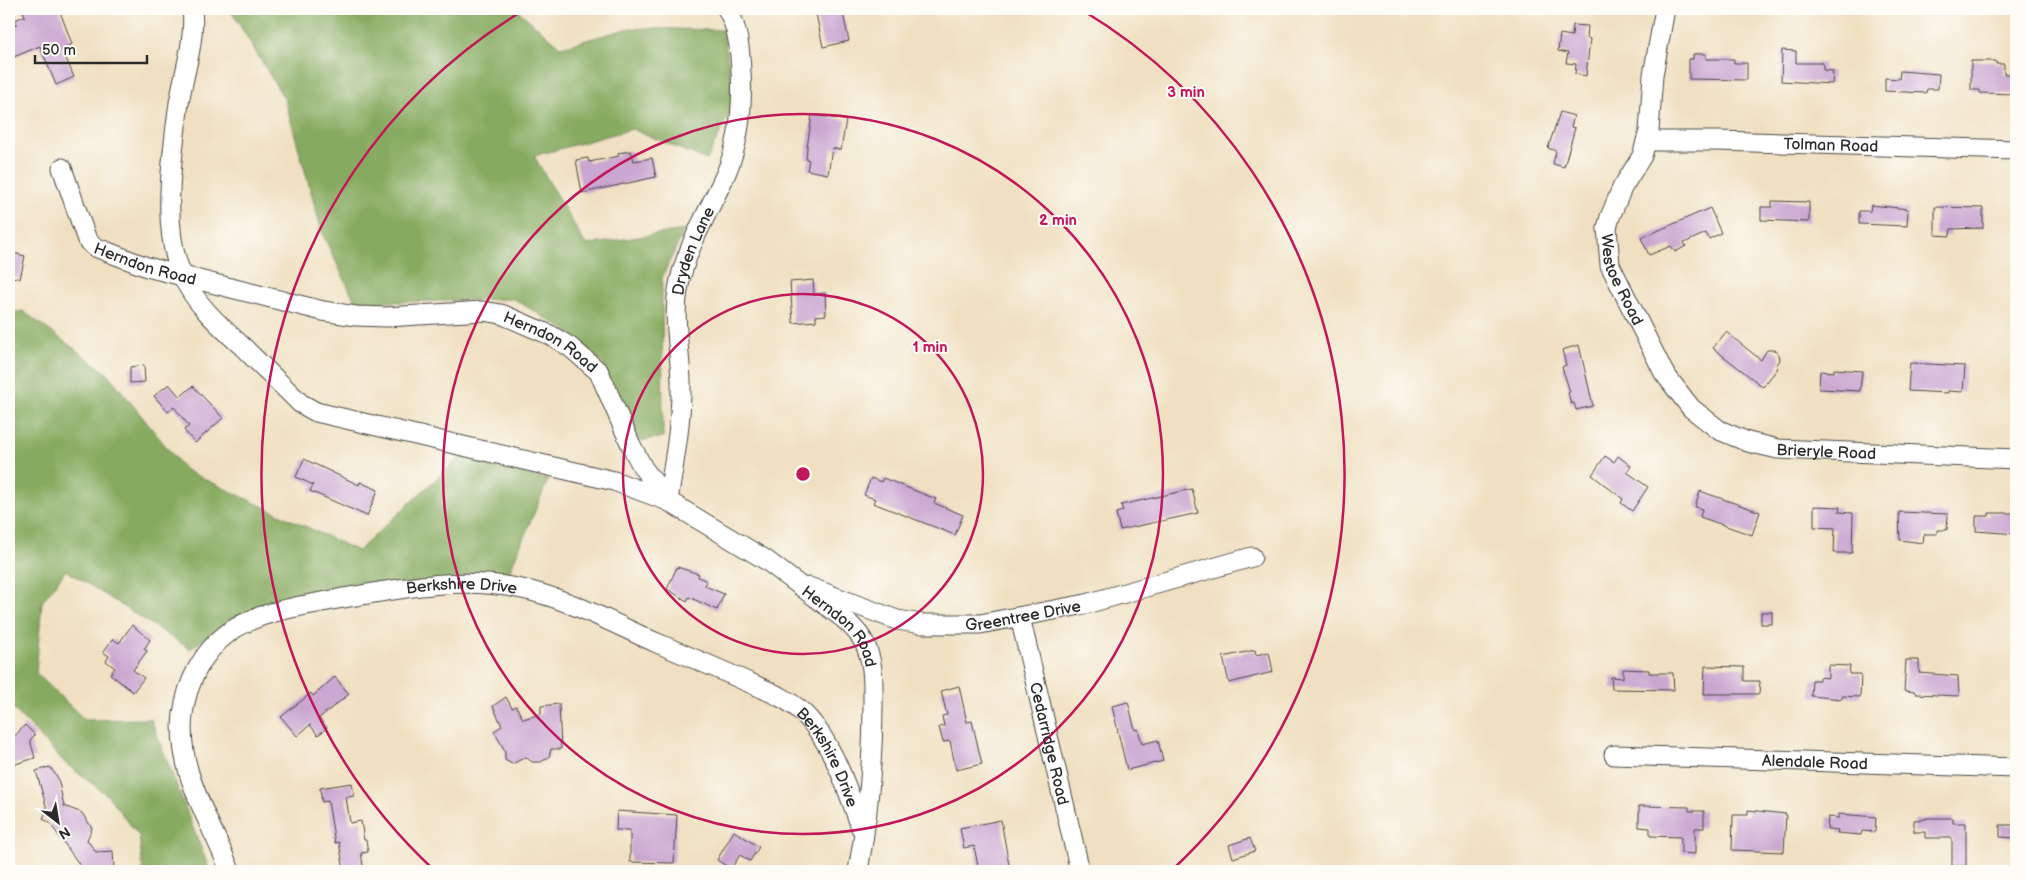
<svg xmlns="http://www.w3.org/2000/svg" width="2025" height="880" font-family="'Balsamiq Sans',sans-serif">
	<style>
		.forest { fill: #86aa5e; stroke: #586a44 }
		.building { fill: #caa6d1 }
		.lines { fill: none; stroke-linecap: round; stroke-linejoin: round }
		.minor-casing { stroke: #494642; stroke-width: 21 }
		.minor { stroke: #fff; stroke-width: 19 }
		.ring { fill: none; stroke: #c2185b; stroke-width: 2.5 }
		.labels { text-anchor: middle; stroke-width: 4; stroke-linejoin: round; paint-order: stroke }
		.street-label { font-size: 16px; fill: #2b2b2b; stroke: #fdfcf7 }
		.centre { fill: #c2185b; stroke: #fdfcf7; stroke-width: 2.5 }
		.ring-label { font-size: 15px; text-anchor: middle; font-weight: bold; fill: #c2185b; stroke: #fdfcf7; stroke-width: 4; stroke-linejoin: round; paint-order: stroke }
	</style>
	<rect width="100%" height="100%" fill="#fdfcf7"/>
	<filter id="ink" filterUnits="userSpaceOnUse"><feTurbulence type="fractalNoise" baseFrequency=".02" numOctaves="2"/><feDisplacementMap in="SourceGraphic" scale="10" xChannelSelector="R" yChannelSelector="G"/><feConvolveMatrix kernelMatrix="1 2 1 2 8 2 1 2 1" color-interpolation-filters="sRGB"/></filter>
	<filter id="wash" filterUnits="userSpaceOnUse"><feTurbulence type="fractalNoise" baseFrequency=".0096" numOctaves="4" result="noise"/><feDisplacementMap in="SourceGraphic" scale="20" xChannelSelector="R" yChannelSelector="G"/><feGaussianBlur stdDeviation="1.12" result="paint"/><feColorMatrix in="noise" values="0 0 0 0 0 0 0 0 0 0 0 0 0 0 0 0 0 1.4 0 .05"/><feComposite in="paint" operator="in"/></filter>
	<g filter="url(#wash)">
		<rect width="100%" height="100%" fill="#f0e0c1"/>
		<g class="forest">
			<path d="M230,9h286l45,38 69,-19 93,2 12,72 -28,58 -75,-31 -98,27 52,89 98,-15 -22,48 1,159 -23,4 -38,-78 -38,-34 -50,-30 -158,4 -33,-68 -38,-135z"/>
			<path d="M23,311l84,62 78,97 173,81 104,-96 86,25 -40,95 -192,20 -84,25 -42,29 -124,-79 -24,32 -6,71 49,47 66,-1 59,152h-67l-4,-35 -32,-41 -41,-31 -57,-60v-391z"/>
		</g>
		<g id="blocks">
			<g class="building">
				<path d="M22,9h37l13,35 -10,5 12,28 -18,8 -16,-39 -31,13v-32l8,-3 -2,-4 10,-4z"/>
				<path d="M815,9h27l7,32 -26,6z"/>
				<path d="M1573,25l15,1 -1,12 3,1 -4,37 -11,-2 1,-10 -10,-1 2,-10 -10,-2 2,-17 12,2z"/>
				<path d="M1782,50l14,1v12h27v7l10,1 -1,13 -51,-3z"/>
				<path d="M1693,54h13v5h28v4h13v17l-58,-1v-20h4z"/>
				<path d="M1971,61h25v3h8v10h12v20l-36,-1v-3h-9z"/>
				<path d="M1900,71l39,3 -1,15h-11l-1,4 -41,-2v-13l14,1z"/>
				<path d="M1560,112l14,4 -3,11 4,1 -11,39 -11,-3 3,-13 -8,-3z"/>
				<path d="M812,115l34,5 -5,30 -9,-2 -4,26 -21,-4 2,-10 -3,-1 1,-12z"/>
				<path d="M631,151l3,10 18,-3 4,19 -74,16 -6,-33 12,-2 1,4 30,-6 -1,-3z"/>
				<path d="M1772,201l37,1v20l-48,-2v-13h11z"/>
				<path d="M1871,205l37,4 -1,17 -48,-2v-13h11z"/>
				<path d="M1935,207l48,1v20l-32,1 -1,7 -15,-1z"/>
				<path d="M1710,208l11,25 -12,6 -3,-6 -22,10 2,3 -11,6 -4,-6 -22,9 -8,-17z"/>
				<path d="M9,252l16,4 -5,23 -11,-3z"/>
				<path d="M813,280l1,14 11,-1 1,22 -10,1v5l-23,2 -3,-41z"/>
				<path d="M1726,332l35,28 6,-10h7l5,4 1,6 -4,6 2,2 -15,19 -50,-39z"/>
				<path d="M1579,345l14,61 -17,4 -2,-7 -3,1 -3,-11 2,-1 -8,-25 4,-2 -4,-15z"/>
				<path d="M1910,363l55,3 -2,26 -15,-1v2l-40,-2z"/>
				<path d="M144,365l1,17 -15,1v-16z"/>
				<path d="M1834,369l28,2 -2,20 -41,-2 1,-18 14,1z"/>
				<path d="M169,384l11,13 13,-11 30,32 -28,25 -11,-13 5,-4 -15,-19 -6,5 -14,-16z"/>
				<path d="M1605,456l9,6 4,-6 13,10 -4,6 21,15 -16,24 -11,-8 2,-4 -31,-24z"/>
				<path d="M304,459l55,26 1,-3 18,8 -11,26 -57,-25 3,-6 -17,-8z"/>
				<path d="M871,478l10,4 2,-4 53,21 -2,4 29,12 -8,20 -82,-32 2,-4 -11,-4z"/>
				<path d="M1192,489l6,24 -78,17 -4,-17 7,-2 -2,-6z"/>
				<path d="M1700,491l60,21 -8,23 -52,-18 2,-8 -7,-2z"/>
				<path d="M1814,506l26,1 -1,5 14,1 -1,40h-18l1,-25 -21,-1z"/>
				<path d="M1899,512l49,2 -1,16h-10v4h-13l-1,9 -23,-3z"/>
				<path d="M1989,513h27v21l-40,-3v-15h13z"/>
				<path d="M677,567l22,7 -1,3 9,4 -2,5 19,8 -7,16 -28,-13 -2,4 -20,-12z"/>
				<rect x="1761" y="612" width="11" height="12"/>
				<path d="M132,625l18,15 -6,9 3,2 -14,19 11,8 -11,14 -23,-18 5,-6 -9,-7 3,-5 -6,-4 10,-13 6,4z"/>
				<path d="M1255,650l1,5 13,-3 4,20 -44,11 -6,-26z"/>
				<path d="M1906,660h13v13l39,3 1,20 -43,-2 -1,-2 -11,-1z"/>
				<path d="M1828,665l22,1 -1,8h12l-1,23 -18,-1v3l-31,-3 1,-16h7v-3l9,1z"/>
				<path d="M1705,666l39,1v14h16l-1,13h-55z"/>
				<path d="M1623,669l26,1v3h24l1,17 -62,-1 -1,-12 12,1z"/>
				<path d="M335,677l14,17 -30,24 8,10 -9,7 -8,-10 -13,11 -16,-19 30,-24 2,3z"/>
				<path d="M959,686l8,36 5,-1 10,43 -26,6 -6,-29 -7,1 -4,-15 5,-1 -2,-10 5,-1 -6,-24z"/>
				<path d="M506,697l6,11 4,-2 7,13 18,-5v-8l18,-2 2,45h-10l-2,8 -8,5h-9l-6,-5 -14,7 -7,-4v-9l-11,-20 8,-5 -9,-20z"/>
				<path d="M1128,702l7,28 3,-1 4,15 16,-4 5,21 -36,9 -15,-64z"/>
				<path d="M25,725l10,10 -5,5 5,18 -26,8v-24z"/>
				<path d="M50,767l8,11 6,28 18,7 10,15 -5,12 9,12 17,-1 1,20h-30l-35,-49 -6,-3 4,-10 -11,-38z"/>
				<path d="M352,783l2,13 -8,1 4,26 11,-2 3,19h2l2,12 -7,1 3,18h-20l-5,-29 -4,1 -7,-42 -6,1 -2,-14z"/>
				<path d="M1639,806l50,1v4h15v17h-9v26l-14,-1v-16l-31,-1v-8l-11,-1z"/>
				<path d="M1748,810l38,4 -2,38 -52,-2 1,-35h15z"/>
				<path d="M617,811l60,4 -3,48 -44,-1v-32h-14z"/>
				<path d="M1839,814l37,3 -1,15 -13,-1 -1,4 -24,-2 1,-3 -11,-1 1,-12 11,1z"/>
				<path d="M1926,818h27v5h13v43h-14v-28h-27v-6h-11v-12l12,-1z"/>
				<path d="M1001,820l9,51h-31l-5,-25 -10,2 -4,-20z"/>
				<path d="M2000,825h16v13l-16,-1z"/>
				<path d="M734,831l25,16 -9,14 -10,-6 -9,14 -14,-9z"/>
				<path d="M1250,838l5,13 -22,7 -4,-13z"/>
			</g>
		</g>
	</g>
	<g filter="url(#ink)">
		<use href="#blocks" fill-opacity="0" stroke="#494642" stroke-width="1"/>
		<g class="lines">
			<g class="minor-casing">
				<g id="minor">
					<path id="s1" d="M192,9c4,34 -10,68 -14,101 -6,49 -17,118 4,165 13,29 38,51 61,72 19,19 38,37 57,56l16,9 298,69 54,20c6,-40 14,-80 13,-120 -1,-30 -8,-62 -3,-91 7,-42 32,-80 49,-119 13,-32 16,-65 14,-100 -1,-21 -3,-44 -14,-62"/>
					<path id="s2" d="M1665,9l-12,66 -4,56 -7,25 -20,32 -12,29 -3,11 3,37 54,108 27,35 28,22 29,12 30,7 238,10"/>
					<path id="s3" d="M1646,141h71l299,9"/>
					<path id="s4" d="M62,168l25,72 8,7 52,20 176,44 33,5 31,1 96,-6 18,3 49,21 20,12 29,25 32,73 12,23 25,33 98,59 78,59c11,10 20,19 24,33 6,17 5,35 5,53 0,55 -5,112 -15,166"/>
					<path id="s5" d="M809,587l88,33 25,4h58l106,-20 166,-47"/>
					<path id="s6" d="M1020,617l60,254"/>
					<path id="s7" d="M1614,755l402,13"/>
					<path id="s8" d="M230,871c-19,-50 -54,-100 -47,-157 4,-31 19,-62 45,-81 30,-22 74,-27 110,-34 59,-10 119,-23 179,-11 49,9 95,35 140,55 31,13 62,26 93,40 18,8 37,15 52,29 30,28 46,78 59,116"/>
				</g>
			</g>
			<use href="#minor" class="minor"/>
		</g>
	</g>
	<g class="ring">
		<circle cx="803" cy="474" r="180"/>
		<circle cx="803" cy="474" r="360"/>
		<path d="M434 870A541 541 0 0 1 524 10M1082 10A541 541 0 0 1 1172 870"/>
	</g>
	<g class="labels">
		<g class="street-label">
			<text dy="6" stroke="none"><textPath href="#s3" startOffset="185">Tolman Road</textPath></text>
			<text dy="6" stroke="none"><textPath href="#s1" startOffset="1080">Dryden Lane</textPath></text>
			<text dy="6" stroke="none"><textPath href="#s4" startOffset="140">Herndon Road</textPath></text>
			<text dy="6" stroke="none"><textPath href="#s2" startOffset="284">Westoe Road</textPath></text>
			<text dy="6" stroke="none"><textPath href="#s4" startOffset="560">Herndon Road</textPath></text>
			<text dy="6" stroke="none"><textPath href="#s2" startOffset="578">Brieryle Road</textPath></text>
			<text dy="6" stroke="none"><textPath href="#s8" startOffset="502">Berkshire Drive</textPath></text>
			<text dy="6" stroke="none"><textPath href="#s5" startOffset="221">Greentree Drive</textPath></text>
			<text dy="6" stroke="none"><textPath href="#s4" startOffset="980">Herndon Road</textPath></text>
			<text dy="6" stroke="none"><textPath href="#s6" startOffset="130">Cedarridge Road</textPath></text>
			<text dy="6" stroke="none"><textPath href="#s8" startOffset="922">Berkshire Drive</textPath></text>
			<text dy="6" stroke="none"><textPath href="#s7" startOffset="201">Alendale Road</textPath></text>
		</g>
	</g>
	<circle cx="803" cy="474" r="8" class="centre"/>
	<g class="ring-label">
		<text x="1186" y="97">3 min</text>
		<text x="1058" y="225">2 min</text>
		<text x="930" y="352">1 min</text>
	</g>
	<rect width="2025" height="880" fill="none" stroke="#fdfcf7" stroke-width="30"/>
	<g transform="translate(58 822) rotate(149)" stroke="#fdfcf7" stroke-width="4" paint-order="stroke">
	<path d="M0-4L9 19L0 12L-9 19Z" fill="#2b2b2b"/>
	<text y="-8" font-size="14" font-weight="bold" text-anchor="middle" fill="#2b2b2b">N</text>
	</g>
	<path d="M35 55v8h112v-8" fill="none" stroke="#2b2b2b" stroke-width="2.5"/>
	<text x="42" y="55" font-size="15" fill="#2b2b2b" stroke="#fdfcf7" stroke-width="4" paint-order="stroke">50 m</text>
</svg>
